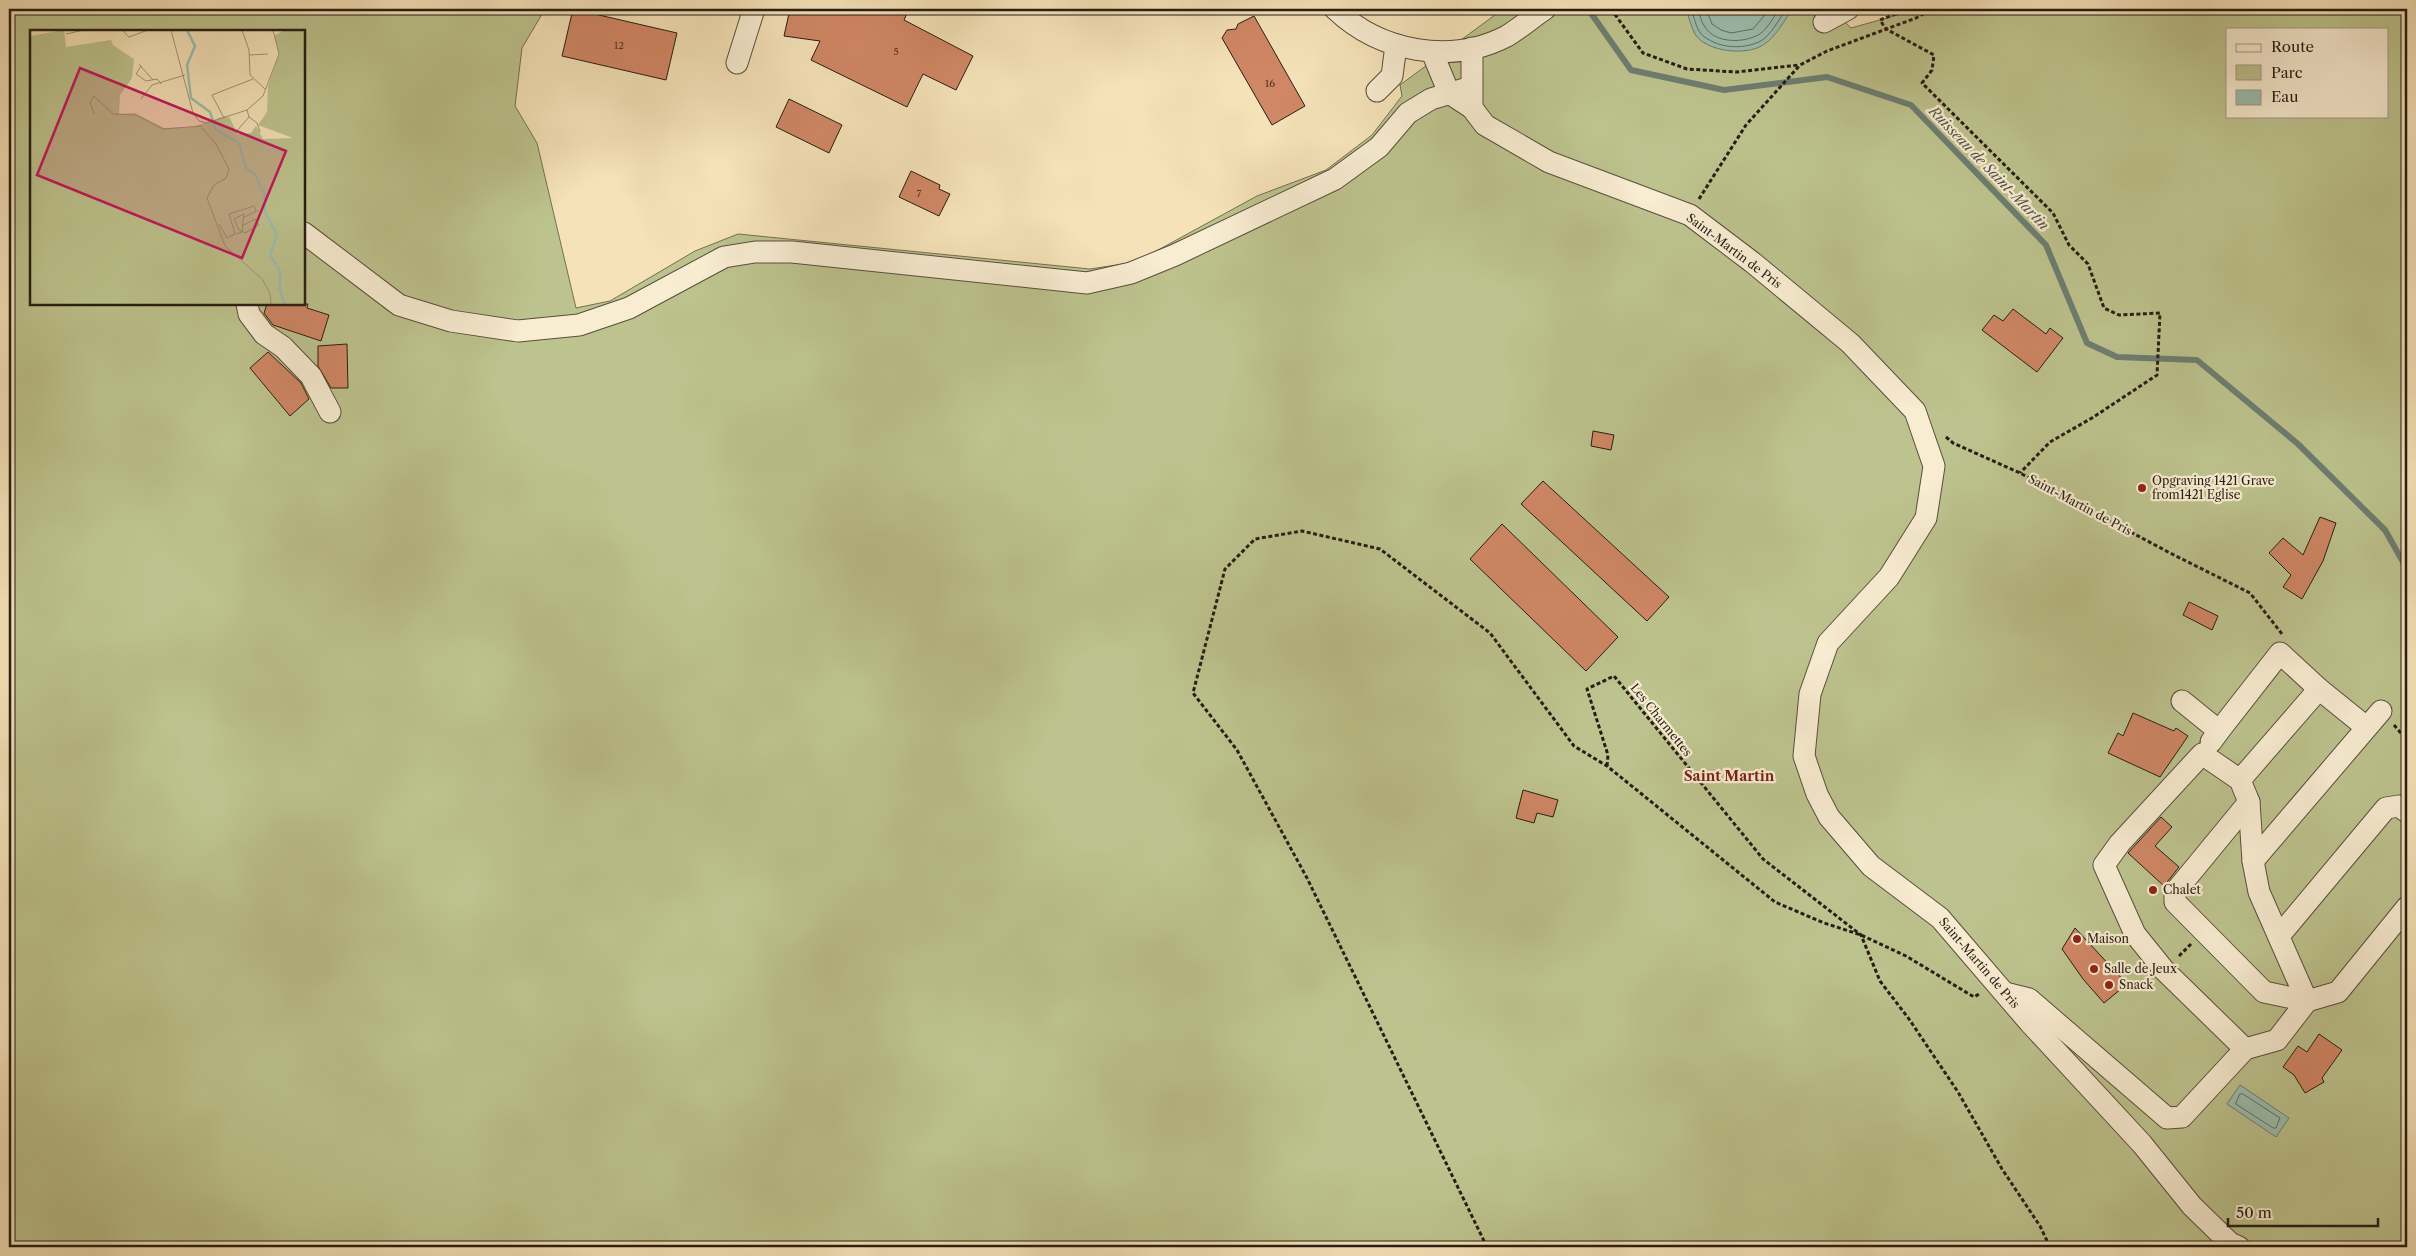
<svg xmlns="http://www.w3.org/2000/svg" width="2416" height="1256" font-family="'Libre Caslon Text',serif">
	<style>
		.green { fill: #bdc38e; stroke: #727051; fill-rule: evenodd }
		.water { fill: #9cbeaf; stroke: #6d7e71 }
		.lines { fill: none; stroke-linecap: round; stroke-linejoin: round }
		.shore { stroke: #626e62; stroke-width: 1 }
		.stream { stroke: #6d7e71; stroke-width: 6 }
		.building { fill: #d08765; stroke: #271d14 }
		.minor-casing { stroke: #5a4e3d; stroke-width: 23 }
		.path { stroke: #271d14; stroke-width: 3; stroke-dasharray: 4 2.5; stroke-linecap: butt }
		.minor { stroke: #f8ecd1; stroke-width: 21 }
		.poi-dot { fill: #8f2418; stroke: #f8ecd1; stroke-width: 2 }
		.labels { text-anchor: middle; stroke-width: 4.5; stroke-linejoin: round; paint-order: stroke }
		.number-label { font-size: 10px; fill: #513828 }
		.street-label { font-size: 12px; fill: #271d14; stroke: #f8ecd1 }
		.poi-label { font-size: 12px; fill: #271d14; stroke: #f8ecd1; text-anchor: start }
		.water-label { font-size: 14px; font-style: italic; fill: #50554a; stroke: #f8ecd1 }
		.neighbourhood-label { font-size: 14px; font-weight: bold; fill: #7a1f14; stroke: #f8ecd1 }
		.inset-river { fill: none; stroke: #9cbeaf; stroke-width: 2.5 }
		.inset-road { fill: none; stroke: #a39376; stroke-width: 1 }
		.view { fill: #c2185b; fill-opacity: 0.15; stroke: #c2185b; stroke-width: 2.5 }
		.inset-edge { fill: none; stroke: #271d14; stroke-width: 2.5 }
	</style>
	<rect width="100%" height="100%" fill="#f5e2b8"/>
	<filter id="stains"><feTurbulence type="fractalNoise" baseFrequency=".004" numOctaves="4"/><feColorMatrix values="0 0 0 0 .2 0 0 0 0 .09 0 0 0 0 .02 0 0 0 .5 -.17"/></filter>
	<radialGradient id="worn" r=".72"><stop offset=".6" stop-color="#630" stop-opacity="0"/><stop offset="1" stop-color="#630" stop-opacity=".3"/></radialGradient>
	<path class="green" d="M9,9h536l-23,39 -7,58 22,37 39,165 34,-7 85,-50 43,-17 352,35 46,-7 121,-66 69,-26 46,-35 30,-39 -2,-11 103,-76h329l19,19 68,-19h488v1238h-2398zM2227,29h160v87h-160zM31,31h273v273h-273z"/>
	<g class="water">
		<path d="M1686,9h106c-8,12 -16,28 -29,36 -16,11 -57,7 -68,-11 -4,-7 -6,-17 -9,-25z"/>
		<path d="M2240,1085l49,33 -13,19 -49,-33z"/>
	</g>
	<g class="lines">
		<g class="shore">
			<path d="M1691,9c3,7 5,19 10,25 15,14 40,16 58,8 12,-6 20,-23 27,-33"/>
			<path d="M1698,9c2,6 3,13 7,18 10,16 36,16 51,9 10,-4 17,-18 23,-27"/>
			<path d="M1706,9l6,15 9,6 10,3 22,-4 17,-20"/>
			<path d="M2240,1094h3l37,24 -4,10h-3l-37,-24z"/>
		</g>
		<path class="stream" d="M1588,9l43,61 93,20 103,-13 84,28 135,140 41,98 30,14 80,3 101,84 87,86 22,39"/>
	</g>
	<g class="building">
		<path d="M573,9l104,24 -11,47 -104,-24z"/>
		<path d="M790,9h119l-5,11 69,36 -17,34 -33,-16 -16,33 -96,-47 9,-19 -36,-5z"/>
		<path d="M1254,16l51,90 -33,19 -50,-87 5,-8 9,-1 2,-5z"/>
		<path d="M789,99l53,26 -13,28 -53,-26z"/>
		<path d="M911,171l29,14 -1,4 11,5 -11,22 -40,-19z"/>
		<path d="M267,304h41l-1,4 22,7 -8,26 -48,-16 -9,-12z"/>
		<path d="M2013,309l33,25 4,-6 13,10 -26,34 -55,-42 12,-15 9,6z"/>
		<path d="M347,344l1,44h-17l-13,-22v-20z"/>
		<path d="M268,352l33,31 8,16 -19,17 -40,-48z"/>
		<path d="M1593,431l21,4 -3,15 -20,-4z"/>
		<path d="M1543,481l126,116 -22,24 -126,-117z"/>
		<path d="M2320,517l16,6 -13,38 -21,38 -19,-12 8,-12 -22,-22 14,-15 20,17z"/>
		<path d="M1502,524l116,113 -32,34 -116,-112z"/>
		<path d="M2189,602l29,14 -6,14 -29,-15z"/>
		<path d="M2133,713l41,18 2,-3 12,8 -28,41 -52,-24 10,-20 5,3z"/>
		<path d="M1523,790l35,10 -5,17 -16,-4 -3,10 -18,-5z"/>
		<path d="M2161,817l11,10 -17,19 24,21 -15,19 -36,-33z"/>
		<path d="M2075,928l52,56 -23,19 -21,-24 -21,-30z"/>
		<path d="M2319,1034l23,16 -20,28 2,4 -19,11 -11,-18 -11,-8 15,-21 9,6z"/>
	</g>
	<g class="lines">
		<g class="minor-casing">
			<g id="minor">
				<path d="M1335,9c45,43 116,56 172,27 13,-8 26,-19 38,-27"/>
				<path d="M1824,22l24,-13"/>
				<path d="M1432,52l17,41 23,15v-60"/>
				<path d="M737,63l17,-54"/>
				<path d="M1377,91l15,-15 4,-31"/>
				<path d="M1472,108l13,17 64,37 141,53 62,47 98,81 65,68 19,55 -8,52 -37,59 -61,66 -18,51 -6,62 13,38 12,23 42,49 69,52 90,105 112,121 50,62 38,37 9,4"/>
				<path d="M304,233l95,72 52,16 67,10 61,-6 50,-17 95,-51 31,-5h37l295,31 44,-10 44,-18 160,-76 44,-32 29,-34 23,-14 40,-12"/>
				<path d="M247,304l2,10 15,20 19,13 28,29 19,36"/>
				<path d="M2182,701l37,30 -8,11"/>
				<path d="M2219,731l61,-78 39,36"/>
				<path d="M2240,780l79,-91 47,38"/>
				<path d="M2249,802l-74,90v10l89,90 43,9 31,-9 69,-85"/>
				<path d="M2253,861l128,-150"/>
				<path d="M2279,936l107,-128 13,-2 8,6"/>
				<path d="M2005,993l24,6 138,119 15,-1 63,-68 -81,-79 -29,-36 -31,-69 16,-22 82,-89 38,26 9,22 4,59 6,31 48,109 -30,39 -32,9"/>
			</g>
		</g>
		<g class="path">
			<path d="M1611,9l32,44 44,16 49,3 63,-7"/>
			<path d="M1908,9l-28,11 6,9 48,26 -2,15 -10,13 131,130 16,32 19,19 16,44 15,7 41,-2 -3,62 -65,43 -42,24 -30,31"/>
			<path d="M1699,199l47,-74 54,-60 27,-14 89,-33 16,-9"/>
			<path d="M1946,437l7,6 67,30 150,80 80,40 32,41"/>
			<path d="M2394,725l13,15"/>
			<path d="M1607,766l1,-11 -21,-66 27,-13 149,183 98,76 19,46 29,38 49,73 44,77 38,57 10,21"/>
			<path d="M2179,956l12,-12"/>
			<path d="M1487,1247l-180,-369 -70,-128 -44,-57 32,-124 30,-30 47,-8 78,18 110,84 84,113 33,20 168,136 49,21 37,12 45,21 68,41 5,-3"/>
		</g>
		<use href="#minor" class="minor"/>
	</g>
	<g class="poi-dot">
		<circle cx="2142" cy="488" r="5"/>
		<circle cx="2153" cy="890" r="5"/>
		<circle cx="2077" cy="939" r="5"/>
		<circle cx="2094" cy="969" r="5"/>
		<circle cx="2109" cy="985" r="5"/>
	</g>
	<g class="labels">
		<g class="number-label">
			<text x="619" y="49">12</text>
			<text x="896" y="55">5</text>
			<text x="1270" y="87">16</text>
			<text x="919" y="197">7</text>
		</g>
		<g class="street-label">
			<text transform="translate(1734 251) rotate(37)" y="4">Saint-Martin de Pris</text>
			<text transform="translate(2080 505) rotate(28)" y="4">Saint-Martin de Pris</text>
			<text transform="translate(1661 720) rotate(51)" y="4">Les Charmettes</text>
			<text transform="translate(1979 963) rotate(49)" y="4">Saint-Martin de Pris</text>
		</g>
		<g class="poi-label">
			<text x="2152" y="485">Opgraving 1421 Grave<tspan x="2152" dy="14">from1421 Eglise</tspan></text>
			<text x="2163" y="894">Chalet</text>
			<text x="2087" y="943">Maison</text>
			<text x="2104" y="973">Salle de Jeux</text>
			<text x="2119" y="989">Snack</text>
		</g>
		<g class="water-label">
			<text transform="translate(1989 168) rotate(46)" y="5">Ruisseau de Saint-Martin</text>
		</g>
		<g class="neighbourhood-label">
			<text x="1729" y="781">Saint Martin</text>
		</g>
	</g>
	<g transform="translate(30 30)">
		<rect width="275" height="275" fill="#f5e2b8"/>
		<path d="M34,0l2,17 45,-7 2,5 21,14 -2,19 -12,17 -1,19 16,-1 29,15 28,-1 33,-11 5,2 7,16 14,-1 5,-7 7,13 30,-1 -35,-13 9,-13 1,-26 11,-33 -5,-17 10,-6h21v275h-275v-269z" fill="#bdc38e"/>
		<path class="inset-river" d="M157,0l8,16 -8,19 4,33 19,14 6,18 23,13 7,26 9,5 5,11 5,10v17l12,23 -7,20 10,16v19l5,15"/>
		<path class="inset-road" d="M92,0l7,7 19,-7M141,0l22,83 6,8 8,2 40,-13 16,-14 16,-42 -6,-24M212,0l7,20 1,25 15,14M36,4l18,-4M219,25l19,-1M109,34l14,16M111,36l-5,8 10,7 11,-2 4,5M111,69l11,-14 33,-10M64,84l-4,-11 4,-7 19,18 23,1 27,14 39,-3M219,87l8,6 3,9M194,88l-12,-23 41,-16M172,98l14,16 13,25 -3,9 -12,7 -7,13 18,48 37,33 8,14 1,12M205,103l14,-16 -2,-7M213,188l15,-8M189,194l8,14 8,-4 -6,-20 25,-8 2,5M212,196l13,-7 4,6 -14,8 -6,-3 -5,-11 10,-5M206,204l6,-2 2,-19"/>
		<path class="view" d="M50,38l206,83 -44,107 -205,-83z"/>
		<rect width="275" height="275" class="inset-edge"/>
	</g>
	<rect width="2416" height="1256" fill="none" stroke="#f5e2b8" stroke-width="30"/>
	<rect x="10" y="10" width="2396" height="1236" fill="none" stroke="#271d14" stroke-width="2.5"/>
	<rect x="15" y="15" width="2386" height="1226" fill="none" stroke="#271d14"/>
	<rect x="2226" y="28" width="162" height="90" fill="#f8ecd1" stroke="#a49985"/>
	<rect x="2236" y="44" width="25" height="8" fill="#f8ecd1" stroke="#a49985"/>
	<text x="2271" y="52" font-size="15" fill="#271d14">Route</text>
	<rect x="2236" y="65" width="25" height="15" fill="#bdc38e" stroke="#a49985"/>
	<text x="2271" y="78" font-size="15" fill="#271d14">Parc</text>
	<rect x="2236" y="90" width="25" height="15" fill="#9cbeaf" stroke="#a49985"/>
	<text x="2271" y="102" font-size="15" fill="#271d14">Eau</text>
	<path d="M2228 1218v8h150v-8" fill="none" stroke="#271d14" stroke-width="2.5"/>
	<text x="2236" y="1218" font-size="15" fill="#271d14" stroke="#f8ecd1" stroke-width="4" paint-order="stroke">50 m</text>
	<rect width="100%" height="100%" filter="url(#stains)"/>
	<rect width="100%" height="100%" fill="url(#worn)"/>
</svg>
